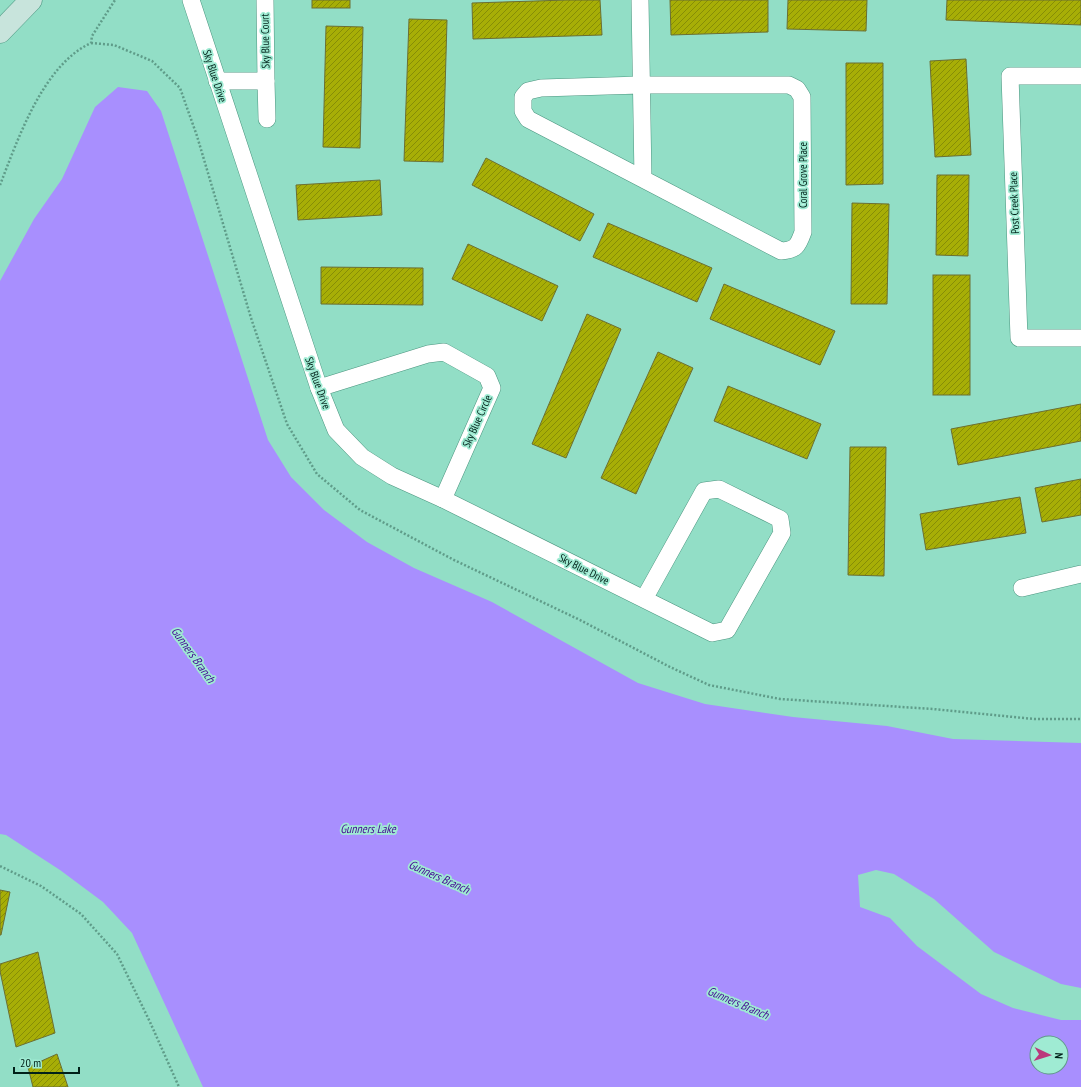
<svg xmlns="http://www.w3.org/2000/svg" width="1081" height="1087" font-family="'PT Sans Narrow',sans-serif">
	<style>
		.water { fill: #a88ffe; fill-rule: evenodd }
		.building { fill: url(#building-hatch); stroke: #6b6f33 }
		.lines { fill: none; stroke-linecap: round; stroke-linejoin: round }
		.street-casing { stroke: #4a957f; stroke-width: 18 }
		.secondary-casing { stroke: #4a957f; stroke-width: 23 }
		.path { stroke: #5f9c89; stroke-width: 2.5; stroke-dasharray: 2 2; stroke-linecap: butt }
		.street { stroke: #fff; stroke-width: 17 }
		.secondary { stroke: #c8e4dc; stroke-width: 22 }
		.labels { text-anchor: middle; stroke-width: 3.5; stroke-linejoin: round; paint-order: stroke }
		.street-label { font-size: 11px; fill: #012119; stroke: #9febd3 }
		.water-label { font-size: 12px; font-style: italic; fill: #460c93; stroke: #9febd3 }
	</style>
	<defs>
		<pattern id="building-hatch" width="6" height="6" patternUnits="userSpaceOnUse"><rect width="6" height="6" fill="#a7ae06"/><path d="M-1 1l2-2M0 6l6-6M5 7l2-2" fill="none" stroke="#868d06"/></pattern>
	</defs>
	<rect width="100%" height="100%" fill="#92dec6"/>
	<path class="water" d="M118,87l29,4 14,20 107,329 23,37 33,33 43,32 47,26 78,34 146,81 67,21 88,13 94,9 66,13 128,4v245l-20,-4 -67,-32 -60,-53 -40,-25 -18,-4 -18,5 2,32 30,11 27,28 64,48 32,14 48,12h20v67h-878l-71,-154 -29,-31 -43,-32 -54,-35 -6,-1v-553l34,-62 28,-40 33,-72zM1037,1043h24v24h-24z"/>
	<g class="building">
		<rect x="312" y="0" width="38" height="8"/>
		<path d="M567,0h33l2,35 -129,4 -1,-36z"/>
		<path d="M670,0h98v32l-97,3z"/>
		<path d="M788,0h79l-1,31 -79,-2z"/>
		<path d="M947,0h134v25l-135,-5z"/>
		<path d="M409,19l38,1 -4,142 -39,-1z"/>
		<path d="M326,26l37,1 -3,121 -37,-1z"/>
		<path d="M966,59l5,96 -36,2 -5,-96z"/>
		<path d="M846,63h37v121l-37,1z"/>
		<path d="M486,158l108,56 -14,27 -108,-56z"/>
		<path d="M937,175h32l-1,81 -32,-1z"/>
		<path d="M380,180l2,35 -84,5 -2,-35z"/>
		<path d="M852,203l37,1 -2,100h-36z"/>
		<path d="M608,223l104,45 -15,34 -104,-45z"/>
		<path d="M468,244l90,42 -16,35 -90,-42z"/>
		<path d="M321,267l102,1v37l-102,-1z"/>
		<rect x="933" y="275" width="37" height="120"/>
		<path d="M724,284l111,47 -15,34 -110,-46z"/>
		<path d="M587,314l34,15 -55,129 -34,-14z"/>
		<path d="M658,352l35,16 -57,126 -35,-16z"/>
		<path d="M728,386l93,38 -14,35 -93,-38z"/>
		<path d="M1081,404v37l-123,24 -7,-36z"/>
		<path d="M850,447h36l-2,129 -36,-1z"/>
		<path d="M1081,479v36l-39,7 -7,-34z"/>
		<path d="M1020,497l6,36 -100,17 -6,-36z"/>
		<path d="M0,890l10,2 -9,43h-1z"/>
		<path d="M38,952l17,81 -39,14 -16,-76v-7z"/>
		<path d="M57,1054l11,33h-35l-5,-20z"/>
	</g>
	<g class="lines">
		<g class="street-casing">
			<g id="street">
				<path d="M191,0l128,388 17,42 26,27 30,19 51,23 269,134 15,-3 55,-97 -2,-14 -61,-30 -15,2 -60,108"/>
				<path d="M640,0l3,179 138,72c15,-1 17,-5 22,-19l-1,-135 -5,-8 -8,-4h-148l-100,3 -13,3 -5,6v14l5,8 115,60"/>
				<path d="M1081,76h-71l9,262h62"/>
				<path d="M217,81h49l-1,-81"/>
				<path d="M266,81l1,38"/>
				<path d="M319,388l109,-34 16,-2 43,24 5,12 -49,111"/>
				<path d="M1022,588l59,-14"/>
			</g>
		</g>
		<g class="secondary-casing">
			<path id="secondary" d="M0,32l31,-32"/>
		</g>
		<g class="path">
			<path d="M91,43l23,2 38,16 28,27 17,48 54,182 36,106 30,50 43,36 94,50 126,60 90,47 39,18 71,14 153,10 101,10h47"/>
			<path d="M0,185c18,-46 43,-120 91,-142l1,-7 23,-36"/>
			<path d="M0,866l41,20 40,28 36,40 33,68 29,65"/>
		</g>
		<use href="#street" class="street"/>
		<use href="#secondary" class="secondary"/>
	</g>
	<g class="labels">
		<g class="street-label">
			<text transform="translate(265 41) rotate(-91)" y="4">Sky Blue Court</text>
			<text transform="translate(215 76) rotate(72)" y="4">Sky Blue Drive</text>
			<text transform="translate(803 175) rotate(-90)" y="4">Coral Grove Place</text>
			<text transform="translate(1014 203) rotate(-92)" y="4">Post Creek Place</text>
			<text transform="translate(318 383) rotate(70)" y="4">Sky Blue Drive</text>
			<text transform="translate(477 421) rotate(-66)" y="4">Sky Blue Circle</text>
			<text transform="translate(584 569) rotate(27)" y="4">Sky Blue Drive</text>
		</g>
		<g class="water-label">
			<text transform="translate(193 655) rotate(54)" y="4">Gunners Branch</text>
			<text x="368" y="833">Gunners Lake</text>
			<text transform="translate(439 877) rotate(24)" y="4">Gunners Branch</text>
			<text transform="translate(738 1003) rotate(23)" y="4">Gunners Branch</text>
		</g>
	</g>
	<g transform="translate(1049 1055) rotate(94)"><circle r="19" fill="#9febd3" stroke="#609a89"/>
	<path d="M0-3L7 15L0 10L-7 15Z" fill="#bb377c"/>
	<text y="-6" font-size="11" font-weight="bold" text-anchor="middle" fill="#012119">N</text>
	</g>
	<path d="M14 1067v6h65v-6" fill="none" stroke="#012119" stroke-width="2"/>
	<text x="20" y="1067" font-size="12" fill="#012119" stroke="#9febd3" stroke-width="3" paint-order="stroke">20 m</text>
</svg>
